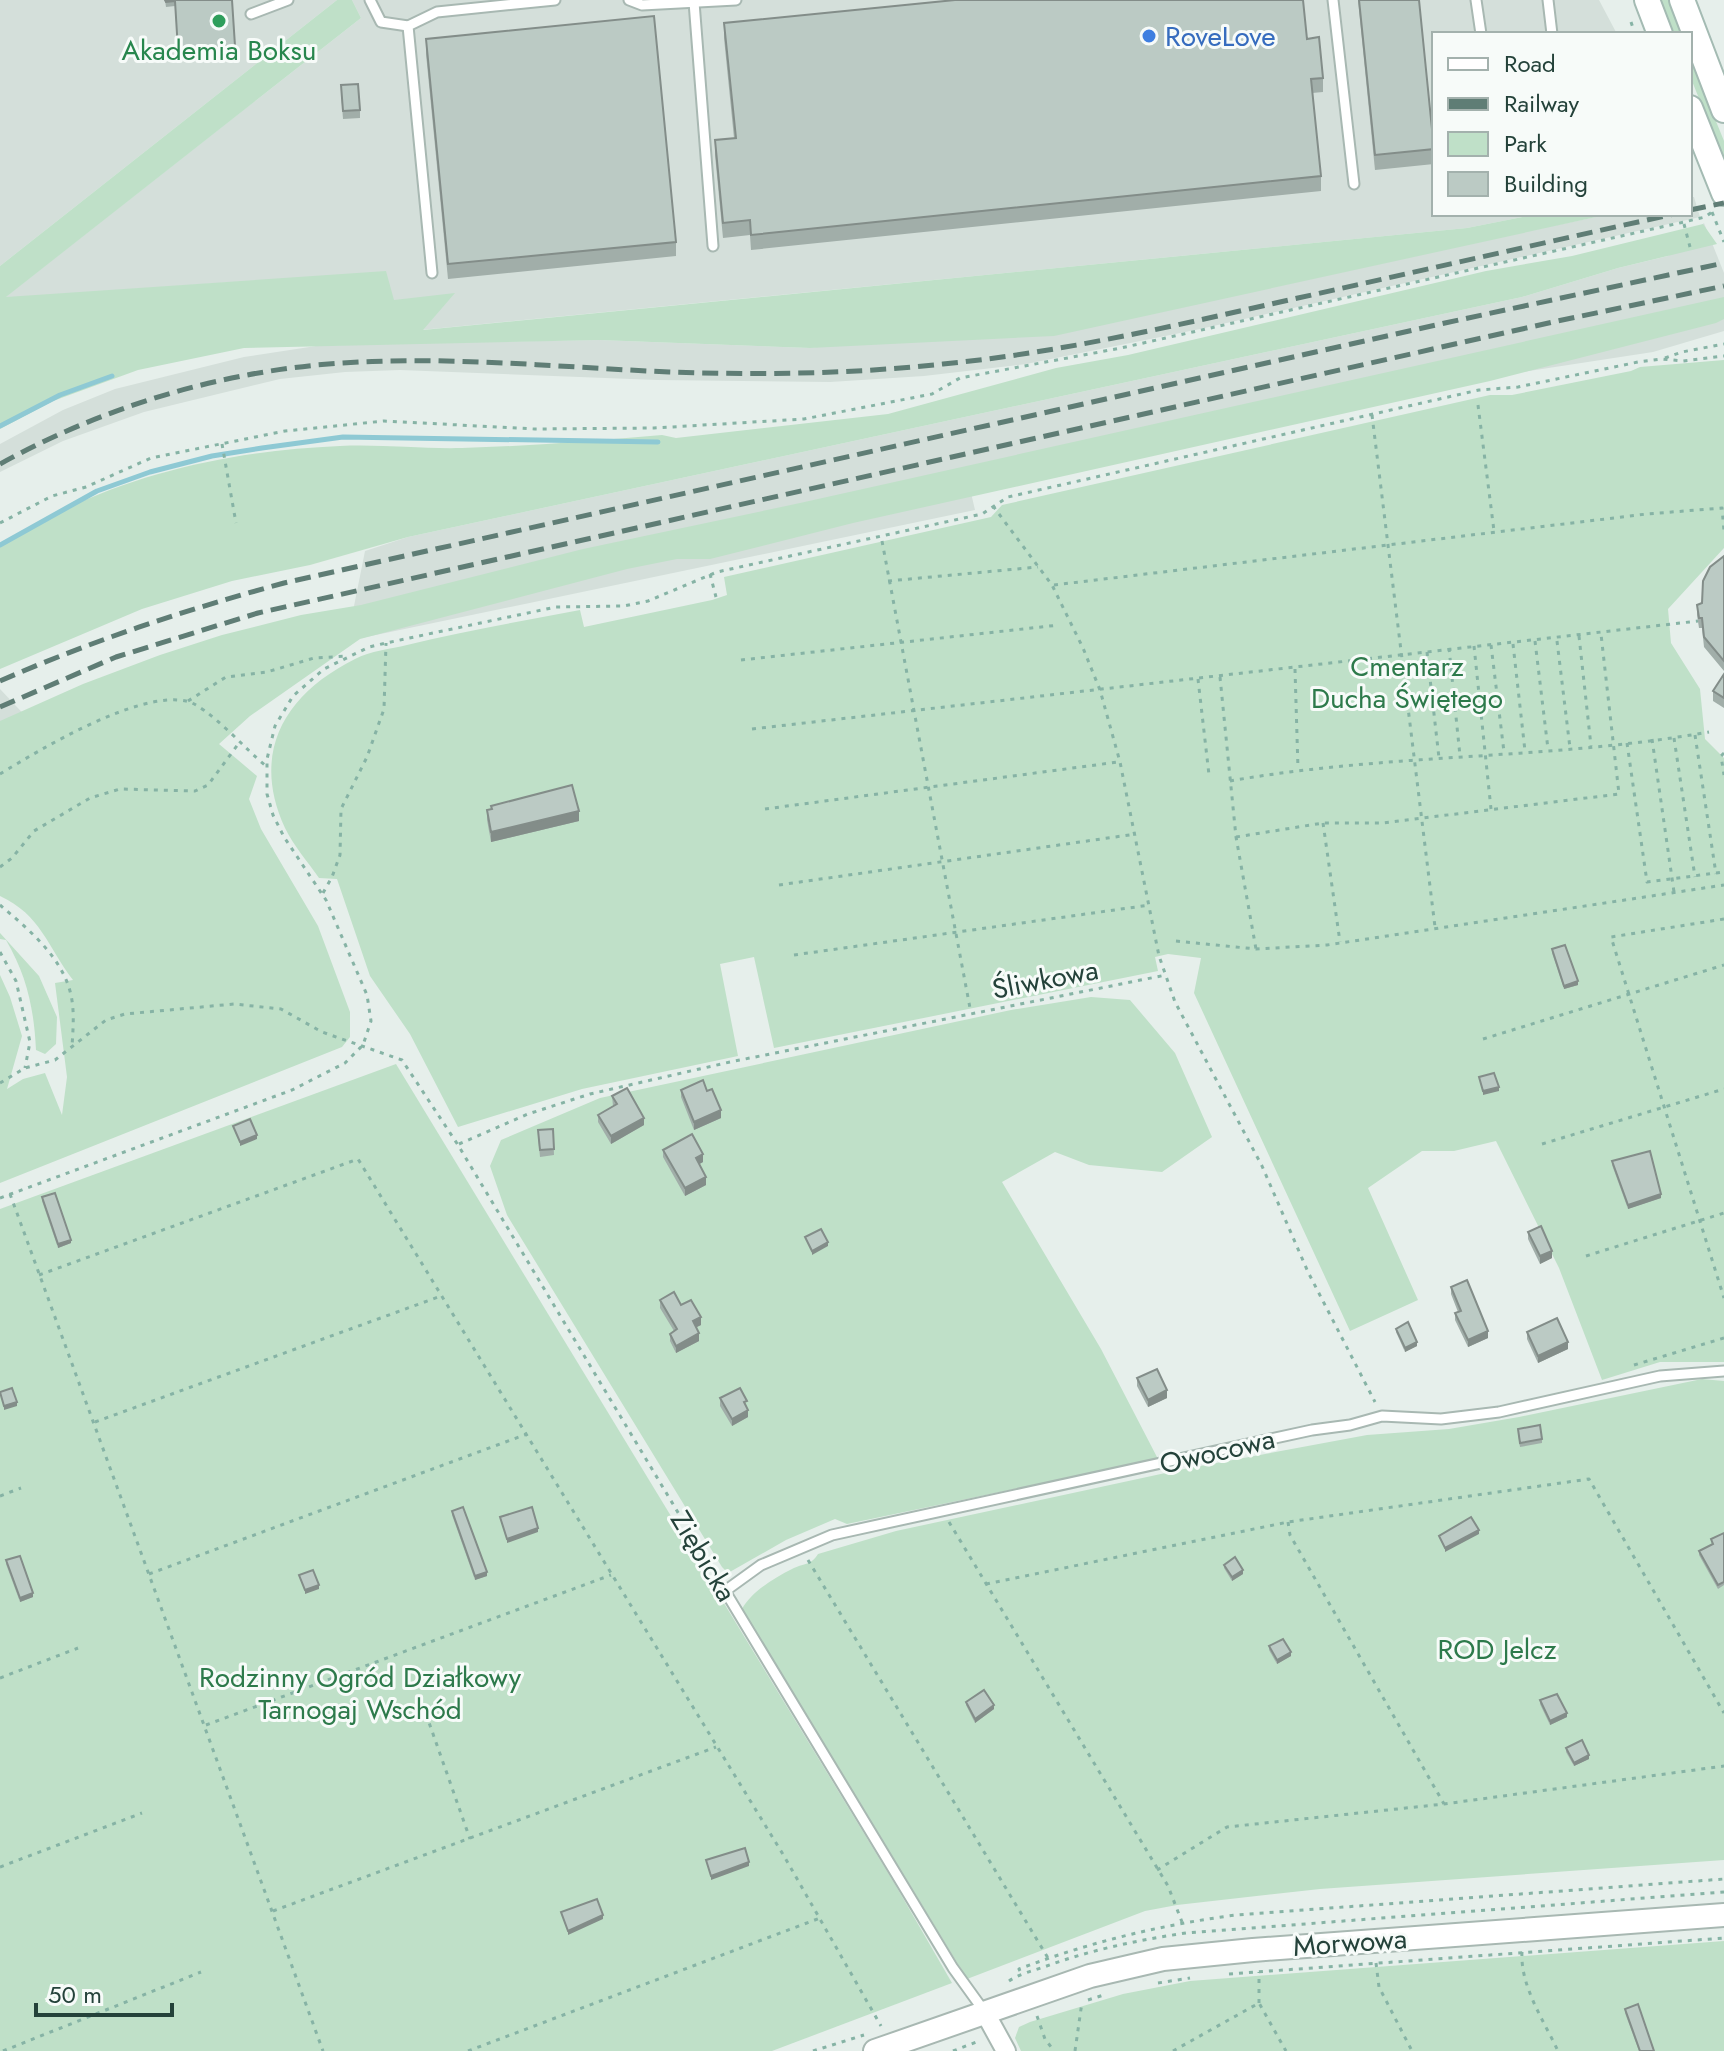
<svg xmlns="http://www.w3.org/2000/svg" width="1724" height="2051" font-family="Jost,sans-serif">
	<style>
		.built { fill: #d4dfda }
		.green { fill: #bfe0c8 }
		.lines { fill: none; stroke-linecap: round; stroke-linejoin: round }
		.stream { stroke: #8ec9d4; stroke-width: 5 }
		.service-casing { stroke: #a8b8b2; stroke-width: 13 }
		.minor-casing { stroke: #a8b8b2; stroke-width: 22 }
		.tertiary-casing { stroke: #a8b8b2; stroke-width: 26 }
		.secondary-casing { stroke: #a4bbb3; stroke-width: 28 }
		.path { stroke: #86b3a5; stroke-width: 3; stroke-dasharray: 4 6; stroke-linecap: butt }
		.service { stroke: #fff; stroke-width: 9 }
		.minor { stroke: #fff; stroke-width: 18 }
		.tertiary { stroke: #fff; stroke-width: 22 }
		.secondary { stroke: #fff; stroke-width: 24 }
		.rail { stroke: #5f7d75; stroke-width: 5; stroke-dasharray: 16 8; stroke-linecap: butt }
		.wall { fill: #a1aea9 }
		.shaded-wall { fill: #838d89 }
		.building { fill: #bbcac4; stroke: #838d89; stroke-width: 2 }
		.leisure-dot { fill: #2e9e5b; stroke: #f7fbf9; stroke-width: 3 }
		.shop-dot { fill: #3f7fe0; stroke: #f7fbf9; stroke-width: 3 }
		.labels { text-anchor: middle; stroke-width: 6; stroke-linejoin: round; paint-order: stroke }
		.shop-label { font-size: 28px; fill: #366cbe; stroke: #f7fbf9; text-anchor: start }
		.leisure-label { font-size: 28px; fill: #27864d; stroke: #f7fbf9 }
		.park-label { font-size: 28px; fill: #2d7a4b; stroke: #f7fbf9 }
		.street-label { font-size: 28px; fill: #24423a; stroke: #f7fbf9 }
	</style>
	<rect width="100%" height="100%" fill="#e6efeb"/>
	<g class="built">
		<path d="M0,0h337l-337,266z"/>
		<path d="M352,0h1247l18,34h-183v180h104l-71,14 -1046,102 -187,-48 -230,16 357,-280z"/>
		<path d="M1690,197h4l6,20 -500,112 -174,35 -102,12 -94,6 -173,-2 -257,-10 -55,2 -65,7 -136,33 -81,29 -63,31v-28l63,-34 52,-21 129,-32 72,-11 90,-3 193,-3 211,8 642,-101 158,-33h80z"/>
		<path d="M1704,223l20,50v58l-71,21 -189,29 -493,112 4,17 -628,131 18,-90 43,-14 1114,-240 96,-29 50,-12z"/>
		<path d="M0,689l32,34 -32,19z"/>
	</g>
	<g class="green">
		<path d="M337,0h15l9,18 -355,279 380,-26 8,29 61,-7 -32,37 1044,-102 71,-14h72l-556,122 -244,12 -211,-8 -355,8 -106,22 -85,31 -53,28v-163z"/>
		<path d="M1659,0h10l12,34h-8z"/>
		<path d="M1690,57l34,84v20l-34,-85z"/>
		<path d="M1703,224l14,20 -99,24 -96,29 -1114,240 -98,28 -78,16 -90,28 -142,60v-122c99,-68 221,-96 340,-101 40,-2 81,3 122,2 67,-2 133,-7 200,-13l14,3 212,-24 168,-46 72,-13 358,-84 86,-15z"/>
		<path d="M1724,297v22l-8,4 -226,58 -637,142 -143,36h-33l-50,10 -267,70 -110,77 -31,28 38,32 -8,23 12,30 57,97 32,86v25l-8,10 -342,136v-208l10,22 12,39 -15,53 16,-10 22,-6 17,42 5,-38 -12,-94 18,-3c-26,-34 -32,-65 -73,-84v-175l83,-37 77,-29 62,-20 79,-20 60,-10 222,-56 217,-46z"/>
		<path d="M1724,360v188l-56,61 3,34 29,46 5,50 19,19v604h-64l-58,18 -43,-112 -63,-127 -42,10h-32l-54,37 50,112 -68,31 -156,-338 7,-35 -33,-4 -13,3 3,14 -384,77 -20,-91 -34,7 18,92 -156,33 -124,38 -48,-93 -40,-58 -33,-97 -18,-1c-11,-16 -26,-33 -34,-50 -35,-76 0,-134 70,-169 15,-8 36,-10 52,-14 57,-14 116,-24 173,-35l4,17 128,-27 15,-5 -3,-18 267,-60 11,-12 488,-110h22l119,-24 9,-4z"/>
		<path d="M0,933l39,43 18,41 -1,27 -11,10 -9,-4c-2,-41 -9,-74 -30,-110l-6,-1z"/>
		<path d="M1091,997l39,3 45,53 37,84 -50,35 -73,-7 -34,-13 -53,30 99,167 57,110 -311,65 -12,-5 -49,21 -58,33 -6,-6 -215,-352 -17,-49 11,-26 99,-42 411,-88z"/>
		<path d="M396,1064l500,822 56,97 -180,68h-772v-842z"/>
		<path d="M1702,1379l22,2v479l-404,29 -143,16 -32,6 -178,68 -225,-370c9,-17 32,-31 50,-40 11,-6 19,-3 26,-15l78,-23 288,-62 183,-34 82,-6 70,-12z"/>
		<path d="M1724,1941v110h-703l-6,-13 4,-11 11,-5 93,-28 67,-13z"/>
	</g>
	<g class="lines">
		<g class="stream">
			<path d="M0,426l60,-31 52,-19"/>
			<path d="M0,545l97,-54 53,-19 62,-16 50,-8 81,-11 315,5"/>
		</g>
		<g class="service-casing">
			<g id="service">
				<path d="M370,0l11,22 27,4"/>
				<path d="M629,0l13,5 94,-5"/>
				<path d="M1333,0l21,184"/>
				<path d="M1476,0l5,34"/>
				<path d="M1548,0l4,34"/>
				<path d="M694,2l19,244"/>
				<path d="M251,14l37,-14"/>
				<path d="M432,273l-24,-247 29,-14 118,-12"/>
				<path d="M984,2011l-31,-43 -228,-377 36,-26 71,-30 480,-105 38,-5 32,-9 59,3 58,-7 161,-36 64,-5"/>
			</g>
		</g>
		<g class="minor-casing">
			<path id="minor" d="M984,2011l22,40"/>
		</g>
		<g class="tertiary-casing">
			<path id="tertiary" d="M875,2051l215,-75 73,-17 90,-9 471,-35"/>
		</g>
		<g class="secondary-casing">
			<g id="secondary">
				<path d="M1647,0l13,34"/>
				<path d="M1682,0l42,110"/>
				<path d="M1690,108l34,85"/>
			</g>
		</g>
		<g class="path">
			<path d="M1631,22l4,12"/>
			<path d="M1712,212l12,30"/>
			<path d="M1684,224l6,23"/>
			<path d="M1665,358l17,-6 42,-8"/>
			<path d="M1478,405l16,126"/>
			<path d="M1372,415l63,512"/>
			<path d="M222,444l14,79"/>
			<path d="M993,506l59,79 31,63 17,42 20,72 39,194 16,46 87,164 46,106 67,130"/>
			<path d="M0,523l52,-27 34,-9 65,-29 134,-27 99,-10 151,8 119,-1 150,-9 128,-25 28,-16 161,-30 563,-126 21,-5 7,-5"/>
			<path d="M882,541l88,467"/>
			<path d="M710,574l6,23"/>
			<path d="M888,581l150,-14"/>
			<path d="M1054,585l593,-71 75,-6 2,23"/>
			<path d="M1579,636l12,110"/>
			<path d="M1535,641l13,108"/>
			<path d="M1557,641l13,107"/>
			<path d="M1513,644l12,107"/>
			<path d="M1491,645l13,107"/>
			<path d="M1474,646l17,163"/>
			<path d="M1449,648l11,108"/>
			<path d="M1427,652l12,106"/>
			<path d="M741,660l318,-35"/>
			<path d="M1295,669l3,100"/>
			<path d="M1220,677l16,160 20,112"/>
			<path d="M1198,679l11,96"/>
			<path d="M188,701l38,-24 41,-5 47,-14 34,-2"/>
			<path d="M752,729l946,-108"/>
			<path d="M1695,735l21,139"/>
			<path d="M1674,738l21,139"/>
			<path d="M1652,739l22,153"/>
			<path d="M1627,743l20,139 77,-10"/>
			<path d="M1724,753l-3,3 3,19"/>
			<path d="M0,774c41,-25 137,-83 186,-73 21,4 61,50 80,65"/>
			<path d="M1230,781c158,-28 321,-21 479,-49"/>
			<path d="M765,809l353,-47"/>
			<path d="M1323,823l17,119"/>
			<path d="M1236,837l87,-14h59l237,-29 -18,-160"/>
			<path d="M0,867l12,-9 22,-27 56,-33 30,-9 75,2 13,-6 31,-42"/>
			<path d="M779,885l357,-51"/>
			<path d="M323,893l9,-16 8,-22 1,-46 26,-52 17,-48 2,-66"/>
			<path d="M0,905c28,24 60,50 70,86 5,18 3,38 2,56"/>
			<path d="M1724,919l-113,18 113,361"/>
			<path d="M1176,941l80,8 71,-4 397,-60"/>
			<path d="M0,952l16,29 14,61 -5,26"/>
			<path d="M794,955l356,-50"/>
			<path d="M1483,1039l241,-74"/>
			<path d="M0,1083l25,-15 30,-8 51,-40 19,-6 109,-10 47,5 41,23 80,28 56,85 261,436"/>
			<path d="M459,1144l69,-30 62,-20 140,-32 436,-87"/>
			<path d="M1542,1144l182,-55"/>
			<path d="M10,1194l313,857"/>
			<path d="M0,1198l292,-108 53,-27 18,-18 8,-24 -4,-26 -41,-95 -42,-63 -11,-22 -6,-21v-35l8,-33 18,-30 31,-27 45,-22 17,-4 170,-36 68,-1 24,-5 69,-29 265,-58 26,-17 471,-107 39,-3 120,-25 24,-3 21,2 41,-5"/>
			<path d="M1586,1256l138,-43"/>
			<path d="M39,1275l319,-116 426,697 97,170"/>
			<path d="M1634,1365l90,-27"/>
			<path d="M95,1422l346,-126"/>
			<path d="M0,1496l21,-8"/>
			<path d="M949,1522l219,364 14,36"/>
			<path d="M1288,1522l2,13 154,269"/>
			<path d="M808,1560l240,398"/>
			<path d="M149,1574l378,-140"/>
			<path d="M986,1584l302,-62 301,-43 135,234"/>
			<path d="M0,1678l78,-30"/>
			<path d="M426,1714l44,125"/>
			<path d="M206,1725l405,-150"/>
			<path d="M0,1867l142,-54"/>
			<path d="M1157,1870l70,-43 217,-23 280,-38"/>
			<path d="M273,1911l443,-164"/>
			<path d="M1522,1952c-2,34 22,69 36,99"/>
			<path d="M1376,1963l3,24 33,64"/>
			<path d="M1020,1971l-1,-2c71,-27 141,-44 217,-54l488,-36"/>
			<path d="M1229,1974l495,-36"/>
			<path d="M1009,1981c10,-7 23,-10 35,-14 46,-17 94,-27 142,-34l538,-41"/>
			<path d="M1158,1983l32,-5"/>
			<path d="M1088,2000l19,-6"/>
			<path d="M1259,2003v-31"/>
			<path d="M1037,2016l8,23 9,12"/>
			<path d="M3,2051l198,-79"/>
			<path d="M468,2051l352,-133"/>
			<path d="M813,2051l51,-16"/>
			<path d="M953,2051l26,-10"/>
			<path d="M1075,2051l7,-49"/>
			<path d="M1173,2051l86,-48 27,48"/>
		</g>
		<use href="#service" class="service"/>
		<use href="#minor" class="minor"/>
		<use href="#tertiary" class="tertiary"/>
		<use href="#secondary" class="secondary"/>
		<g class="rail">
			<path d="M1690,210l34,-7"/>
			<path d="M0,464c98,-54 206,-88 317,-99 117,-11 235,2 352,7 91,3 183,2 274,-8 114,-11 226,-37 337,-62 131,-29 263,-59 394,-88"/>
			<path d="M0,681c94,-41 185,-71 284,-98l1161,-260 279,-60"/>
			<path d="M0,707l116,-50 142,-44 1295,-291 171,-36"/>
		</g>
	</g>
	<g class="wall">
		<path d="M165,0h67l3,51 -57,4 -3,-49 -9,1z"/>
		<path d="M1358,0h61l15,145v19l-59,6z"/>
		<path d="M724,23l583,16 16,39v14l-11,1 9,83v15l-570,59 -1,-15 -27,3 -8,-83v-15l19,-2 -10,-100z"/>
		<path d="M426,39l250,203v14l-228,23 -22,-225z"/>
		<path d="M341,93l19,17v8l-17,1z"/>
		<path d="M1724,556v115l-20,-24 -2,-19h-3l-2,-13v-10l5,-2z"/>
		<path d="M1724,674v34l-11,-7v-10z"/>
		<path d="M487,810l92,11 -88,21 -4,-22z"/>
		<path d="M1552,949l26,36 -14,4 -12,-36z"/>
		<path d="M681,1090l26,1 14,27 -27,12 -13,-33z"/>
		<path d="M612,1096l32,29 -33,19 -13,-22v-7l15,-9z"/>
		<path d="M553,1129l1,26 -14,2 -2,-20z"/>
		<path d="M663,1150l40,12 -4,2 7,21 -21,11 -22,-39z"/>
		<path d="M1612,1161l49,37 -33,11 -16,-44z"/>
		<path d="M42,1197l29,46 -13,5 -16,-47z"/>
		<path d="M1528,1232l24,26 -12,6 -12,-25z"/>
		<path d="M1451,1287l37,51 -20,9 -13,-27v-7l3,-1 -7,-18z"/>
		<path d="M660,1300l21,5 20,20 -5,2 3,14 -23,12 -6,-12v-7l4,-3 -14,-23z"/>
		<path d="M1396,1329l21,17 -12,6 -9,-20z"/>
		<path d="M1527,1332l41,17 -30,14 -11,-24z"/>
		<path d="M1137,1378l30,20 -19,9 -11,-21z"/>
		<path d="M720,1398l27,9 1,10 -16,9 -12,-20z"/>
		<path d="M1518,1433l24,6v4l-22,4z"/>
		<path d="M452,1511l35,65 -12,4 -23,-65z"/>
		<path d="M1724,1533v52l-6,4 -19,-34v-4l13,-6 -1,-6z"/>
		<path d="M6,1560l27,37 -13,5 -14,-38z"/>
		<path d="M1224,1565l19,9 -11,7 -8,-13z"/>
		<path d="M1269,1646l22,10 -14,8 -8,-14z"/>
		<path d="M1540,1700l27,17 -17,8 -10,-21z"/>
		<path d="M966,1702l28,7 -19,14 -9,-18z"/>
		<path d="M1566,1748l23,11 -15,7 -8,-14z"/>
		<path d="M1625,2009l29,42h-15l-14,-38z"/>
	</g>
	<g class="shaded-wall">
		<path d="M579,811v10l-88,21v-10z"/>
		<path d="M1578,981v4l-14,4v-3z"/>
		<path d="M1499,1087v4l-16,4v-4z"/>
		<path d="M721,1110v8l-27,12v-8z"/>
		<path d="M644,1118v7l-33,19v-8z"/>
		<path d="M257,1135v4l-17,7v-4z"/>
		<path d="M703,1154v8l-7,4v-8z"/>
		<path d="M706,1177v8l-21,11v-8z"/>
		<path d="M1661,1194v4l-33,11v-4z"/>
		<path d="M71,1240v3l-13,5v-4z"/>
		<path d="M828,1242v4l-16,9v-4z"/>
		<path d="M1552,1251v7l-12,6v-8z"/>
		<path d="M701,1317v8l-8,4v-8z"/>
		<path d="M1488,1331v7l-20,9v-7z"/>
		<path d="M699,1333v8l-23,12v-7z"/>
		<path d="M1417,1342v4l-12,6v-4z"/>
		<path d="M1568,1342v7l-30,14v-7z"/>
		<path d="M1167,1390v8l-19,9v-7z"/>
		<path d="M17,1402v4l-13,4v-4z"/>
		<path d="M748,1410v7l-16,9v-7z"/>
		<path d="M538,1528v4l-31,11v-4z"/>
		<path d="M1479,1530v4l-34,18v-4z"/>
		<path d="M1243,1570v4l-11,7v-4z"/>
		<path d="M487,1572v4l-12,4v-4z"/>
		<path d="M319,1585v4l-14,5v-4z"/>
		<path d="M33,1593v4l-13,5v-4z"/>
		<path d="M1291,1652v4l-14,8v-4z"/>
		<path d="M994,1705v4l-19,14v-4z"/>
		<path d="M1567,1713v4l-17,8v-4z"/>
		<path d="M1589,1755v4l-15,7v-3z"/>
		<path d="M749,1862v4l-38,14v-4z"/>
		<path d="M603,1915v4l-35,16v-4z"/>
	</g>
	<g class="building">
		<path d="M165,0h67l3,46 -57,4 -3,-49 -9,1z"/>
		<path d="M955,0h348l4,39 12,-2 4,41 -12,1 10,97 -570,59 -1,-15 -27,3 -8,-83 21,-2 -12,-115z"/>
		<path d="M1359,0h60l15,149 -59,6z"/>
		<path d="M654,16l22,226 -228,22 -22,-225z"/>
		<path d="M358,84l2,26 -17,1 -2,-26z"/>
		<path d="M1724,556v105l-20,-24 -2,-19h-3l-2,-13 5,-2 1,-22 7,-14z"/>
		<path d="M1724,674v24l-11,-7z"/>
		<path d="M572,785l7,26 -88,21 -4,-22 5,-1 -1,-3z"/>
		<path d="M1565,945l13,36 -14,5 -12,-37z"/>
		<path d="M1494,1073l5,14 -16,4 -4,-14z"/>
		<path d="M703,1080l4,11 5,-2 9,21 -27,12 -13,-32z"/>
		<path d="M627,1088l17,30 -33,18 -13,-21 19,-11 -5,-8z"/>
		<path d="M250,1119l7,16 -17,7 -7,-16z"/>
		<path d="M553,1129l1,20 -14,1 -2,-20z"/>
		<path d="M692,1134l11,20 -7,4 10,19 -21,11 -22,-38z"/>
		<path d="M1650,1151l11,43 -33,11 -16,-44z"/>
		<path d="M55,1193l16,47 -13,4 -16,-47z"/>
		<path d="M1541,1226l11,25 -12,5 -12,-24z"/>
		<path d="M821,1229l7,13 -16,9 -7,-14z"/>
		<path d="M1467,1280l21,51 -20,9 -13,-27 6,-2 -10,-24z"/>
		<path d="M674,1292l7,13 10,-5 10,17 -8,4 6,12 -23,13 -6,-12 7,-5 -17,-29z"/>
		<path d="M1557,1318l11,24 -30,14 -11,-24z"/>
		<path d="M1408,1322l9,20 -12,6 -9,-19z"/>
		<path d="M1157,1369l10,21 -19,10 -11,-22z"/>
		<path d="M12,1388l5,14 -13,4 -4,-14z"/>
		<path d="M740,1388l7,13 -3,1 4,8 -16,9 -12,-21z"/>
		<path d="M1540,1425l2,14 -22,4 -2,-14z"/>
		<path d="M463,1507l24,65 -12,4 -23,-65z"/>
		<path d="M532,1507l6,21 -31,11 -7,-22z"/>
		<path d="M1471,1517l8,13 -34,18 -6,-12z"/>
		<path d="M1724,1533v49l-6,3 -19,-34 14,-7 -2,-5z"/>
		<path d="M20,1556l13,37 -13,5 -14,-38z"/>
		<path d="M1235,1557l8,13 -11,7 -8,-12z"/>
		<path d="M313,1570l6,15 -14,5 -6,-15z"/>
		<path d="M1283,1639l8,13 -14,8 -8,-14z"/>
		<path d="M984,1690l10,15 -19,14 -9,-17z"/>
		<path d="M1557,1694l10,19 -17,8 -10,-21z"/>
		<path d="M1582,1740l7,15 -15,8 -8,-15z"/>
		<path d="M745,1848l4,14 -38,14 -5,-16z"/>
		<path d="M597,1899l6,16 -35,16 -7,-19z"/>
		<path d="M1638,2004l16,47h-14l-15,-42z"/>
	</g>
	<circle class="leisure-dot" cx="219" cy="21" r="8"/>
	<circle class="shop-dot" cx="1149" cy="36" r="8"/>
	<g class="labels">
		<g class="shop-label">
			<text x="1165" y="46">RoveLove</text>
		</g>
		<g class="leisure-label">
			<text x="219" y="60">Akademia Boksu</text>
		</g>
		<g class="park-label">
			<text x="1407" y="676">Cmentarz<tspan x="1407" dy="32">Ducha Świętego</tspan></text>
			<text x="1497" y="1659">ROD Jelcz</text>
			<text x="360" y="1687">Rodzinny Ogród Działkowy<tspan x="360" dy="32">Tarnogaj Wschód</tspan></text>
		</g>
		<g class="street-label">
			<text transform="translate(1045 979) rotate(-11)" y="10">Śliwkowa</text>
			<text transform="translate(1217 1451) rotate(-13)" y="10">Owocowa</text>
			<text transform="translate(704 1556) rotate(59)" y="10">Ziębicka</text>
			<text transform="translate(1350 1942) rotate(-4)" y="10">Morwowa</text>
		</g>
	</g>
	<rect x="1432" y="32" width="260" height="184" fill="#f7fbf9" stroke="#a3b1ad" stroke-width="2"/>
	<rect x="1448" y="58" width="40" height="12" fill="#ffffff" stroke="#a3b1ad" stroke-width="2"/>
	<text x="1504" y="72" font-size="24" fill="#24423a">Road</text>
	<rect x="1448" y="98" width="40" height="12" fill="#5f7d75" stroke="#a3b1ad" stroke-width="2"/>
	<text x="1504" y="112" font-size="24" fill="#24423a">Railway</text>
	<rect x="1448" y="132" width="40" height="24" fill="#bfe0c8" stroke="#a3b1ad" stroke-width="2"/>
	<text x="1504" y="152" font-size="24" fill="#24423a">Park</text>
	<rect x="1448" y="172" width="40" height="24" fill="#bbcac4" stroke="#a3b1ad" stroke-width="2"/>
	<text x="1504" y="192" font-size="24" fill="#24423a">Building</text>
	<path d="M36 2003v12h136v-12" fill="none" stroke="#24423a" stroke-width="4"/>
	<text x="48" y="2003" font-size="24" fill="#24423a" stroke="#f7fbf9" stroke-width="6" paint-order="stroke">50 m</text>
</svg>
